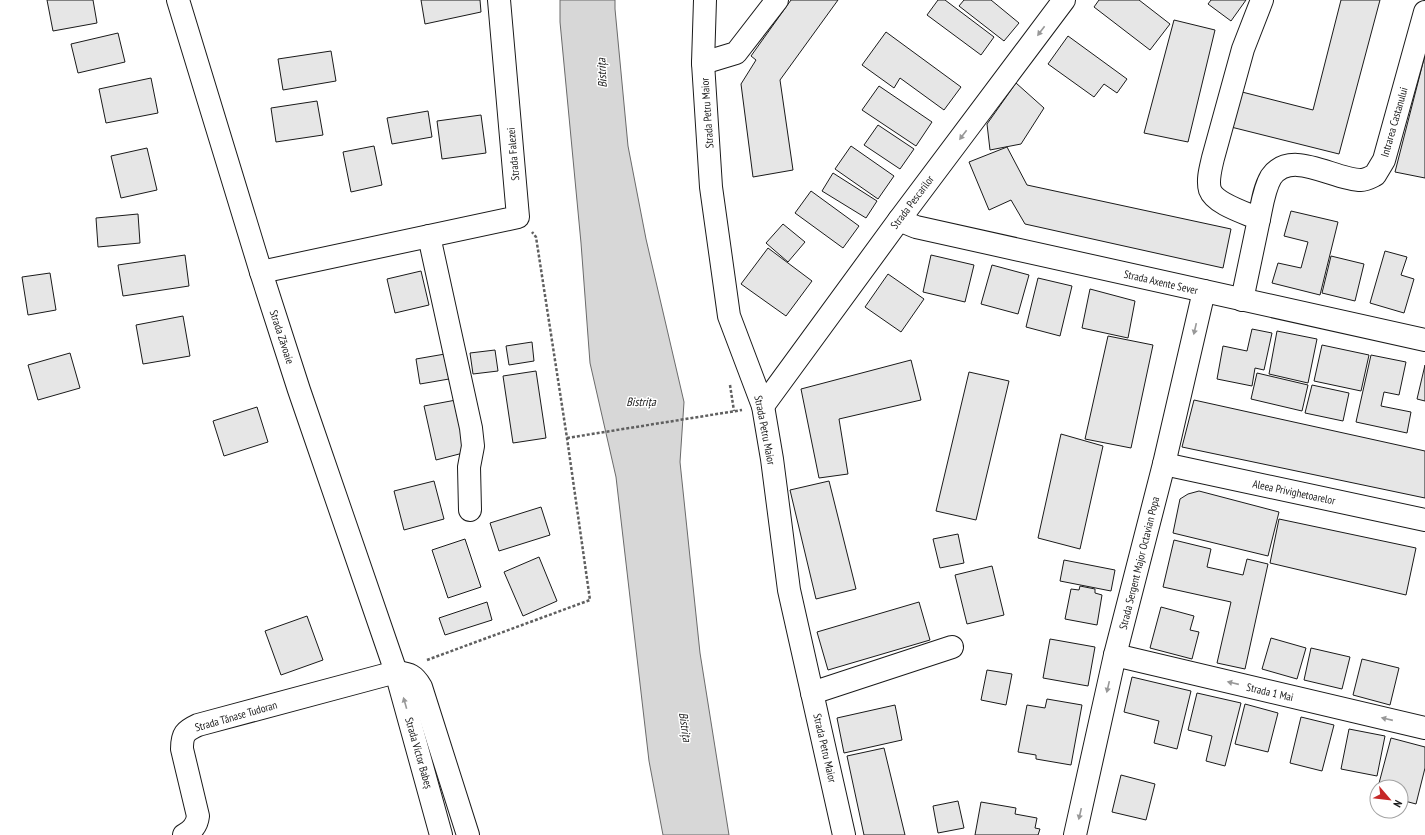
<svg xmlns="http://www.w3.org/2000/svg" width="1425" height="835" font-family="'PT Sans Narrow',sans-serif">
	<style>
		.water { fill: #d7d7d7; stroke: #6a6a6a }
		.building { fill: #e6e6e6; stroke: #1a1a1a }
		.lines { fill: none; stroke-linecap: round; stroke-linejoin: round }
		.minor-casing { stroke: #1a1a1a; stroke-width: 24 }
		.path { stroke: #5f5f5f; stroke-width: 2.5; stroke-dasharray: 3 2; stroke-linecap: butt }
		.minor { stroke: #fff; stroke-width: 22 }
		.oneway { fill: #989898 }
		.labels { text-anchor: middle; stroke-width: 3; stroke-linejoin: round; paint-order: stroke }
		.street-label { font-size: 11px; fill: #1a1a1a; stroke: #fff }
		.water-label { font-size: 12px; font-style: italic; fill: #1a1a1a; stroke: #fff }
	</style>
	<rect width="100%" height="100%" fill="#fff"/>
	<path class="water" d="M560,0h55v9l13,137 18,93 38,163 -4,60 20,191 29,182h-66l-14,-74 -33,-284 -26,-114 -9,-120 -21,-221z"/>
	<g class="building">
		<path d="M47,0h46l4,23 -44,8z"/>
		<path d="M421,0h59l1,12 -56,12z"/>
		<path d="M791,0h47l-58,80 13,90 -40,7 -12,-93 15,-24 -5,-4z"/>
		<path d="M938,0h7l49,37 -13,18 -54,-40z"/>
		<path d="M964,0h27l28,23 -15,18 -45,-35z"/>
		<path d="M1099,0h40l31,24 -20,26 -56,-43z"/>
		<path d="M1211,0h35l-15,21 -23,-17z"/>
		<path d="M1341,0h39l-41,154 -108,-27 11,-35 71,18z"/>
		<path d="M1174,20l41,10 -27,112 -44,-9z"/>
		<path d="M886,32l75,55 -17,23 -44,-32 -6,10 -32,-23z"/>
		<path d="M118,33l7,29 -47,11 -7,-29z"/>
		<path d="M1068,36l59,43 -10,14 -13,-9 -10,13 -46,-33z"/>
		<path d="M331,51l5,30 -53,9 -5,-31z"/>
		<path d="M1425,55v123l-30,-6z"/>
		<path d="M151,78l7,35 -52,10 -7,-34z"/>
		<path d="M1016,83l28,25 -23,36 -31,6 -3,-26z"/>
		<path d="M879,86l53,36 -16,24 -54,-36z"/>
		<path d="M317,101l6,34 -47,7 -5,-34z"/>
		<path d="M428,111l4,26 -40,7 -5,-26z"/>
		<path d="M481,115l5,38 -44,6 -5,-38z"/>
		<path d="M878,125l36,24 -14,20 -36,-24z"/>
		<path d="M374,146l8,39 -31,7 -8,-40z"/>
		<path d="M851,146l43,30 -16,23 -43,-30z"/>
		<path d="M1007,147l20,38 204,44 -8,39 -198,-44 -14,-24 -22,10 -20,-48z"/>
		<path d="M147,148l10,42 -36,8 -10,-42z"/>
		<path d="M833,173l44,28 -11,17 -44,-27z"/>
		<path d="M811,191l48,35 -16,22 -48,-35z"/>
		<path d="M1291,211l47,11 -18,73 -48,-12 6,-20 23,5 7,-26 -24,-6z"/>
		<path d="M138,214l2,29 -42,4 -2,-29z"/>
		<path d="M783,224l22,18 -17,20 -22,-19z"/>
		<path d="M768,248l44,33 -26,35 -45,-32z"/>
		<path d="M1385,251l22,6 -6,18 13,4 -10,34 -34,-10z"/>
		<path d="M185,255l4,31 -66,10 -5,-31z"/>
		<path d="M931,255l43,10 -9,37 -42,-10z"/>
		<path d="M1331,256l33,8 -9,37 -33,-8z"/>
		<path d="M992,265l37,10 -11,39 -37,-10z"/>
		<path d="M421,271l8,34 -34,8 -8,-34z"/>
		<path d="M50,273l6,37 -28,5 -6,-38z"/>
		<path d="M888,274l36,25 -23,33 -36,-25z"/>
		<path d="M1038,278l34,8 -12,50 -34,-9z"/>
		<path d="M1090,289l45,12 -7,37 -46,-10z"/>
		<path d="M183,316l7,40 -47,8 -7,-39z"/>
		<path d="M1252,329l20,4 -8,37 -9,-2 -3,18 -35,-7 6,-33 24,5z"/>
		<path d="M1277,331l40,8 -9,44 -39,-9z"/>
		<path d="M1108,336l45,9 -22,103 -46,-9z"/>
		<path d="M532,342l2,19 -25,4 -3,-19z"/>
		<path d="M1322,345l47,10 -8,36 -47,-10z"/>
		<path d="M495,350l3,21 -25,3 -3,-21z"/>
		<path d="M70,353l10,35 -42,12 -10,-35z"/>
		<path d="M445,354l4,25 -29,5 -4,-25z"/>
		<path d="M1371,355l35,7 -7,33 -15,-3 -3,14 30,6 -4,21 -51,-11z"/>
		<path d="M911,360l10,40 -82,19 9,55 -29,4 -18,-89z"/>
		<path d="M1425,365v36l-8,-2z"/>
		<path d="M536,371l10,67 -33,5 -10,-67z"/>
		<path d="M969,372l40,9 -33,139 -40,-9z"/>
		<path d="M1257,373l51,12 -6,26 -51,-12z"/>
		<path d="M1312,385l37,8 -6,28 -38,-8z"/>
		<path d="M456,400l11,52 -31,8 -12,-54z"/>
		<path d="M1194,400l231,51v47l-243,-51z"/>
		<path d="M257,407l11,35 -44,14 -11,-35z"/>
		<path d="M1061,434l42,12 -23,103 -42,-11z"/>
		<path d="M434,481l10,38 -40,11 -10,-39z"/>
		<path d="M829,481l27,108 -40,10 -26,-109z"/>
		<path d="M1199,491l80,21 -11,44 -95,-23 7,-34 8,-5z"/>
		<path d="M541,507l9,28 -51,16 -9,-28z"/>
		<path d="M1279,519l137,29 -10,47 -136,-32z"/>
		<path d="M958,534l6,29 -24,5 -7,-29z"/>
		<path d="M465,539l16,48 -33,11 -16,-48z"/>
		<path d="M1174,540l37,9 -4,18 36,8 4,-16 21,5 -23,105 -28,-6 14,-61 -68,-15z"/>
		<path d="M539,557l18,44 -34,15 -19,-44z"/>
		<path d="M1064,560l51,10 -4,21 -51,-10z"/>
		<path d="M992,566l12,49 -37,9 -12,-49z"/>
		<path d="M1080,586l15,3v4l7,2 -5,30 -32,-6 6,-30 8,1z"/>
		<path d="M487,602l5,18 -47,15 -6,-17z"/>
		<path d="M919,602l11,38 -102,30 -11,-38z"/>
		<path d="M1161,607l33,9 -4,14 9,2 -7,27 -42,-11z"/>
		<path d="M307,616l16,44 -42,15 -16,-44z"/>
		<path d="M1271,638l35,10 -9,31 -35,-10z"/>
		<path d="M1050,639l45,8 -7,39 -45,-8z"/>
		<path d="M1311,648l39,9 -8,32 -38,-9z"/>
		<path d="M1362,659l37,9 -9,37 -37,-10z"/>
		<path d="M987,670l25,4 -6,31 -25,-5z"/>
		<path d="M1132,677l59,14 -14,58 -23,-6 5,-22 -35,-9z"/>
		<path d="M1197,693l44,10 -16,63 -19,-5 6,-25 -24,-6z"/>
		<path d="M1047,699l35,6 -11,60 -35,-6v-4l-18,-3 9,-47 18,3z"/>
		<path d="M1245,704l33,9 -10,39 -33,-8z"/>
		<path d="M895,705l7,35 -58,13 -7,-35z"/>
		<path d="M1301,717l33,8 -12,46 -32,-8z"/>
		<path d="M1349,729l36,7 -8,40 -36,-7z"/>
		<path d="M1391,738l34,9v21l-9,36 -15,-4v-13h-23z"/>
		<path d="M884,748l21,87h-41l-17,-79z"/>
		<path d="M1121,775l34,9 -9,36 -34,-8z"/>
		<path d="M958,801l6,27 -26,5 -5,-27z"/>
		<path d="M981,802l35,6 -1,6 22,4 -2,10 5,1 -2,6h-63z"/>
	</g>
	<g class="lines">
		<g class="minor-casing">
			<g id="minor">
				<path d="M178,0l83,272 38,118 97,282 45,163"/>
				<path d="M705,0l-2,63 8,124 18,129 34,90 9,53 17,131 55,245"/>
				<path d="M703,63l33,-10 41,-53"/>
				<path d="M1259,219c3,-14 5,-30 12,-42 20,-29 63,3 90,3 5,0 10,-3 14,-5l9,-15 41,-148"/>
				<path d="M899,220l17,7 509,113"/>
				<path d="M429,236l42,192 2,18 -4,21 1,43"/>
				<path d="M261,272l257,-55 -19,-217"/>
				<path d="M1242,300l17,-81c-13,-6 -44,-15 -49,-29 -3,-10 1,-23 3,-32l30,-109 19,-49"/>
				<path d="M763,406l136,-186 165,-220"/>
				<path d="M1164,464l261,56"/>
				<path d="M1115,655l310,73"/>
				<path d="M812,693l140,-46"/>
				<path d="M184,835c8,-4 13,-10 14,-19l-16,-67c0,-15 3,-18 16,-24l198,-53c14,2 18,3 25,15l47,148"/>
				<path d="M1075,835l40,-180 49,-191 40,-173"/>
			</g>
		</g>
		<g class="path">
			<path d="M730,385l4,26"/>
			<path d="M567,438l175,-28"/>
			<path d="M427,660l163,-60 -23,-162 -31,-201 -4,-5"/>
		</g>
		<use href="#minor" class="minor"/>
	</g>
	<defs><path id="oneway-solid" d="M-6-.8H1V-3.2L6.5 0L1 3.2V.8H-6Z"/></defs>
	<g class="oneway">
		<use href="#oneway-solid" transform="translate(1041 31) rotate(127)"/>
		<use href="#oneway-solid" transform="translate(963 135) rotate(127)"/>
		<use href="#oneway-solid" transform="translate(1195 329) rotate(103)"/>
		<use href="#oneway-solid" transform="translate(1233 683) rotate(-167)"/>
		<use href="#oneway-solid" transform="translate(1108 687) rotate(103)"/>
		<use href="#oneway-solid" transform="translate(405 703) rotate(-106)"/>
		<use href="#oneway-solid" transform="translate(1387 719) rotate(-167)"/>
		<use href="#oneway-solid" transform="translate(1080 814) rotate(103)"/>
	</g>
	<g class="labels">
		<g class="street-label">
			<text transform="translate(707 113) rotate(-94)" y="4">Strada Petru Maior</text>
			<text transform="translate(1394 122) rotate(-74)" y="4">Intrarea Castanului</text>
			<text transform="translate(513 154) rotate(-95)" y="4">Strada Falezei</text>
			<text transform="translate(912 202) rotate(-53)" y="4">Strada Pescarilor</text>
			<text transform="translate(1161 282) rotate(13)" y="4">Strada Axente Sever</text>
			<text transform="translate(282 337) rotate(72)" y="4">Strada Zăvoaie</text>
			<text transform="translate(765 430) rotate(79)" y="4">Strada Petru Maior</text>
			<text transform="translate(1294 492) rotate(12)" y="4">Aleea Privighetoarelor</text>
			<text transform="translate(1139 563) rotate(-76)" y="4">Strada Sergent Major Octavian Popa</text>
			<text transform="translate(1270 692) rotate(13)" y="4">Strada 1 Mai</text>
			<text transform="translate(236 716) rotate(-16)" y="4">Strada Tănase Tudoran</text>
			<text transform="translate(825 748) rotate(77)" y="4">Strada Petru Maior</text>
			<text transform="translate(419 753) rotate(74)" y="4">Strada Victor Babeș</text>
		</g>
		<g class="water-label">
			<text transform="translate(602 73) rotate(-93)" y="4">Bistrița</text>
			<text x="641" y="406">Bistrița</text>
			<text transform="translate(685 727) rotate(82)" y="4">Bistrița</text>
		</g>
	</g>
	<g transform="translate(1389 799) rotate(118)"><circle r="19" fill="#ffffff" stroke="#a3a3a3"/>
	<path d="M0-3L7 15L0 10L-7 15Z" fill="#c62828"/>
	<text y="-6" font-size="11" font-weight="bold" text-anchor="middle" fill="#1a1a1a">N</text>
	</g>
</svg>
